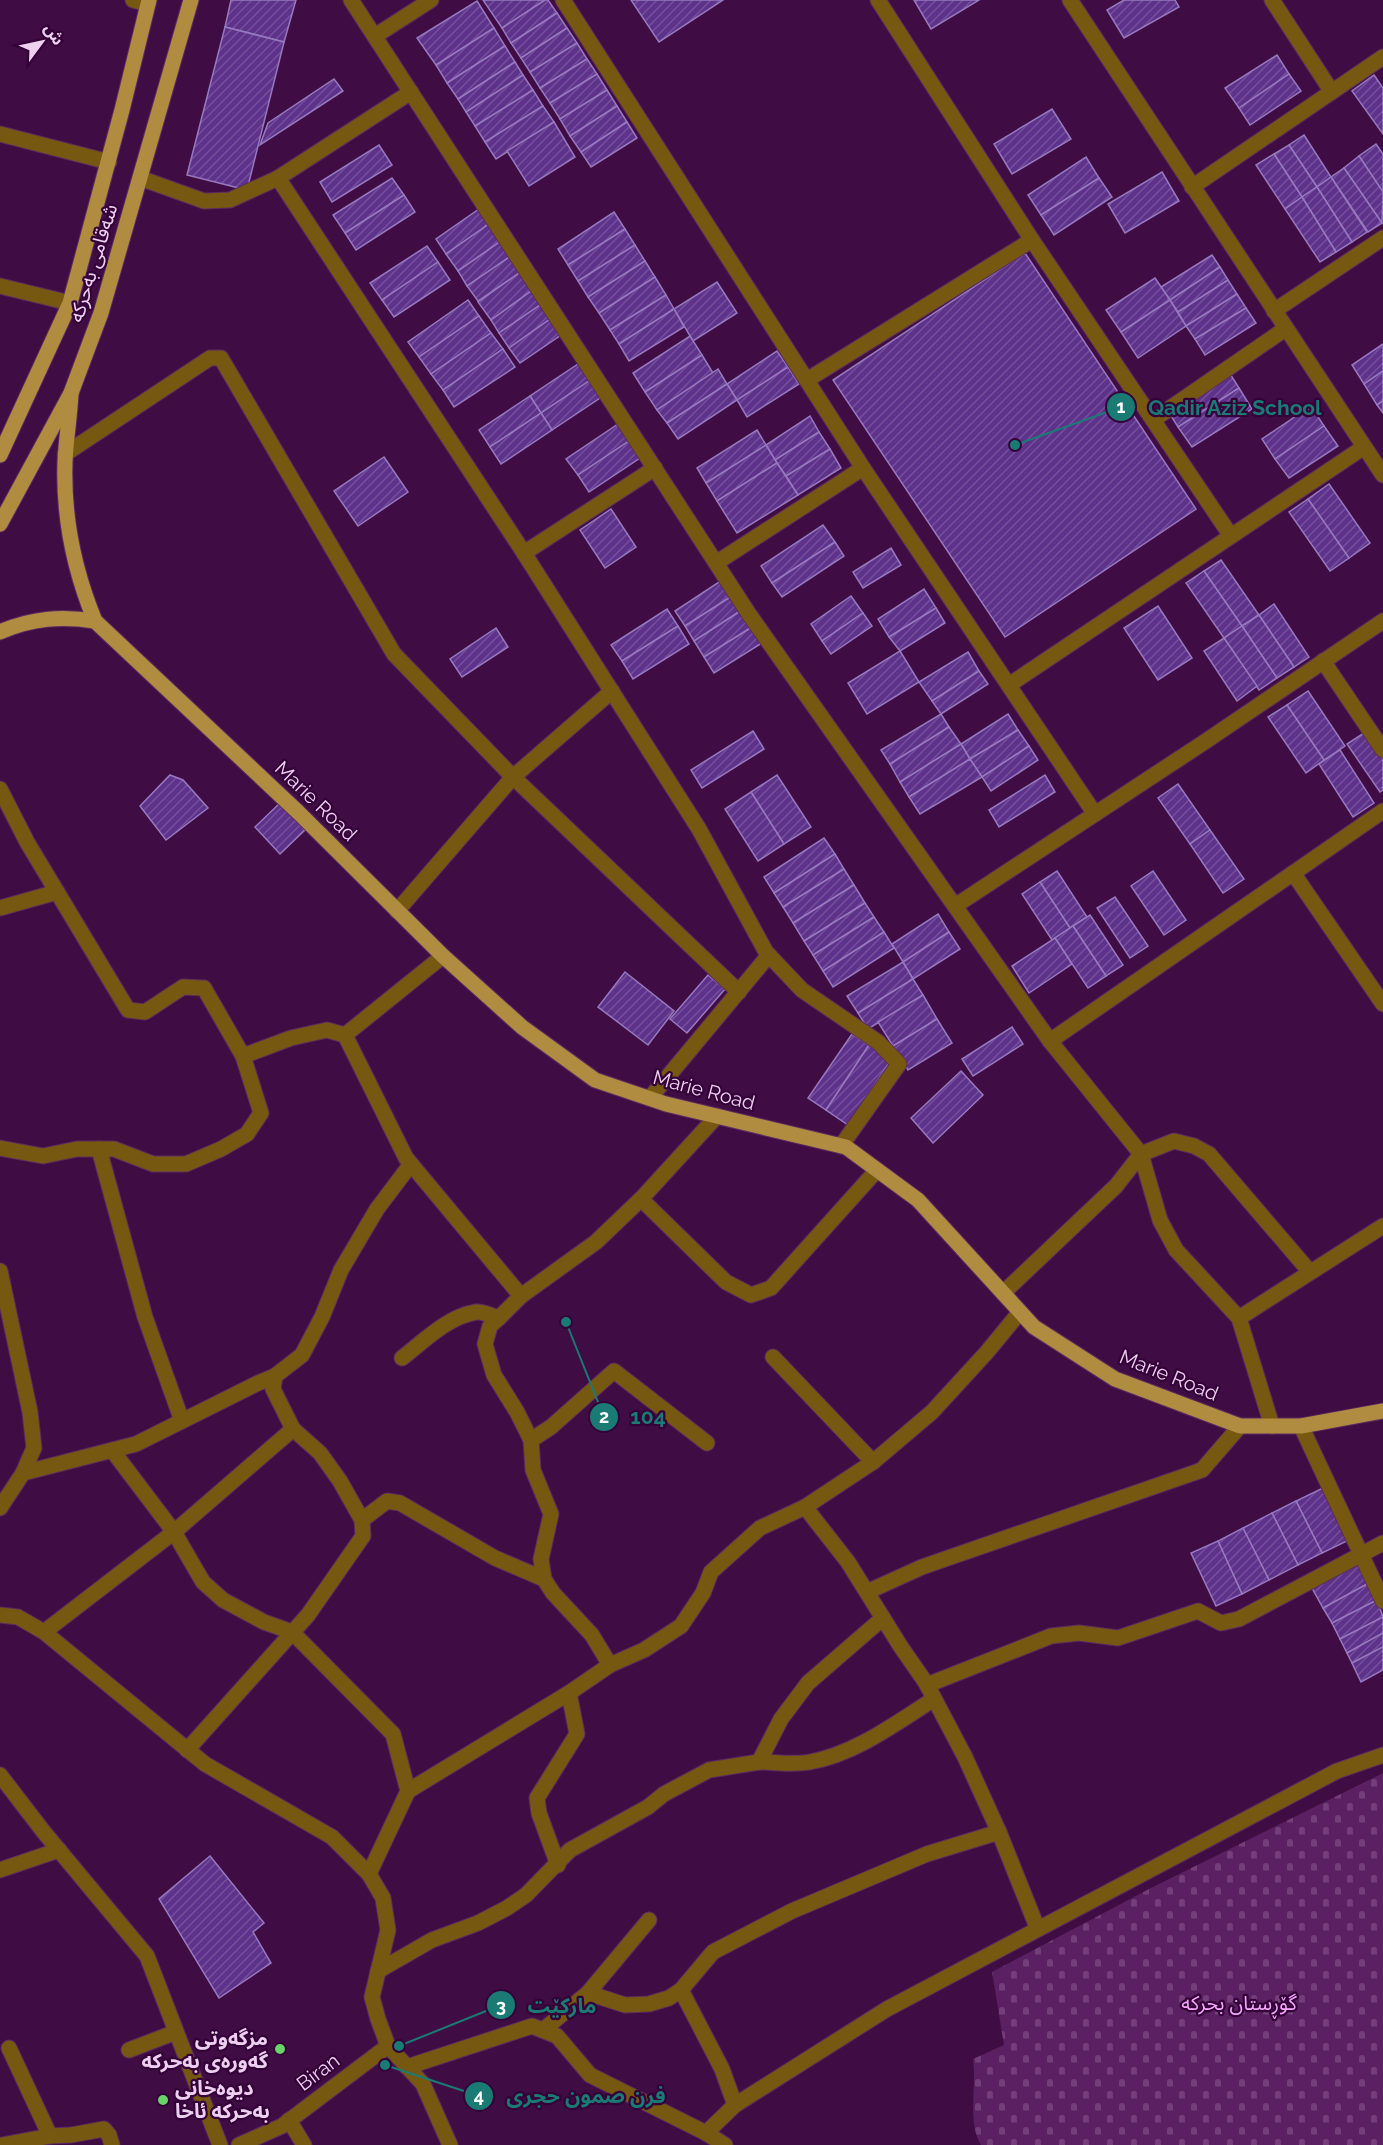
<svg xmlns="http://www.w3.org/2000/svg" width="1383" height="2145" font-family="Raleway,'Noto Sans Arabic',sans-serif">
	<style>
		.cemetery { fill: url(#cemetery-stones) }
		.building { fill: url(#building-hatch); stroke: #9779bf; stroke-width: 1.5 }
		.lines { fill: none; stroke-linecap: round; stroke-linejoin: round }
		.minor-casing { stroke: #5b2c60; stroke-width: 17 }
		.major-casing { stroke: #5b2c60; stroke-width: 17 }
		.minor { stroke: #765811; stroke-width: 15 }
		.major { stroke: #b08c40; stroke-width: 15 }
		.poi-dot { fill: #67d465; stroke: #340239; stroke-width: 2 }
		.labels { text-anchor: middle; stroke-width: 4.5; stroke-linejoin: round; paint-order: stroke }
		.street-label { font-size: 20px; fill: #edd0f0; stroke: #340239 }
		.park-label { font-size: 20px; fill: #f2a7fa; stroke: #340239 }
		.poi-label { font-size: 20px; font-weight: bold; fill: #edd0f0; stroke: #340239; text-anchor: end }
		.leader { fill: none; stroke: #1a7a74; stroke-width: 2 }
		.callout-dot { fill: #1a7a74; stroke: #340239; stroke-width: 2 }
		.mark-label { font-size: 18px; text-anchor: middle; font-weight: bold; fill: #fff }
		.callout-label { font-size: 21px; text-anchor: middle; font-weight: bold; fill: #1a7a74; stroke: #340239; stroke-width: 4.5; stroke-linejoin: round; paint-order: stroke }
	</style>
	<defs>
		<pattern id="cemetery-stones" width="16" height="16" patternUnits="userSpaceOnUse" patternTransform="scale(1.5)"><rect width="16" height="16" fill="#5a2061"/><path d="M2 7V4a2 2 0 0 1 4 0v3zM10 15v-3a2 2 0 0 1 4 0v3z" fill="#723f78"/></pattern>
		<pattern id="building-hatch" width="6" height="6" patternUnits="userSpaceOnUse" patternTransform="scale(1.5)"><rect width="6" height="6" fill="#5e328b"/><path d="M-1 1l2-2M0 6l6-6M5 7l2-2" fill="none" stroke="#754f9c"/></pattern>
	</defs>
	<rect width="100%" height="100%" fill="#3f0d44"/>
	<path class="cemetery" d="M1383,1773v372h-402c-14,-22 -4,-59 -8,-86l31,-14 -12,-73 159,-84z"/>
	<g class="building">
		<path d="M231,0h65l-12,42 -59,-15z"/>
		<path d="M483,0h62l-43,28z"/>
		<path d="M545,0h3l9,13 -46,30 -9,-15z"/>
		<path d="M631,0h92l-64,42z"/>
		<path d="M914,0h65l-48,29z"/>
		<path d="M1124,0h51l4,7 -55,31 -17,-28z"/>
		<path d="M477,1l17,27 -58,37 -19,-27z"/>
		<path d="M557,13l10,15 -46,30 -10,-15z"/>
		<path d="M225,27l59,15 -37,148 -60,-15z"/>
		<path d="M494,28l11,18 -58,37 -11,-18z"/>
		<path d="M567,28l10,15 -47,29 -9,-14z"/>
		<path d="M577,43l10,16 -47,29 -10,-16z"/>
		<path d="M505,46l10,16 -57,37 -11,-16z"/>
		<path d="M1277,55l12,19 -50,34 -14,-20z"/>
		<path d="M587,59l10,15 -47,29 -10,-15z"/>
		<path d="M515,62l8,13 -57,37 -8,-13z"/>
		<path d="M597,74l10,16 -47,29 -10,-16z"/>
		<path d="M1289,74l12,17 -51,34 -11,-17z"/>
		<path d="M523,75l10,15 -58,36 -9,-14z"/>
		<path d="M1374,75l9,13v46l-31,-43z"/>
		<path d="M334,79l9,12 -83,54 8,-22z"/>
		<path d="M533,90l10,16 -58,36 -10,-16z"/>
		<path d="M607,90l10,16 -47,30 -10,-17z"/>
		<path d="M543,106l11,16 -58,37 -11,-17z"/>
		<path d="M617,106l10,16 -46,30 -11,-16z"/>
		<path d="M1052,109l19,30 -59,35 -18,-30z"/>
		<path d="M554,122l21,35 -46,29 -22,-35z"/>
		<path d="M627,122l10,16 -46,29 -10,-15z"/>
		<path d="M1304,135l27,42 -14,10 -28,-42z"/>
		<path d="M1376,144l7,10v38l-24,-36z"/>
		<path d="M379,145l13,20 -60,37 -12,-20z"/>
		<path d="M1289,145l28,42 -15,10 -28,-43z"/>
		<path d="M1274,154l28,43 -17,12 -29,-44z"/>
		<path d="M1359,156l24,36 -1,31 -38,-55z"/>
		<path d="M1086,157l13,21 -58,37 -13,-20z"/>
		<path d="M1344,168l38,55 -14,9 -37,-55z"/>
		<path d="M1162,172l17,29 -54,32 -17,-29z"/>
		<path d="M1331,177l36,55 -15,10 -35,-55z"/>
		<path d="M392,178l12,17 -59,38 -12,-18z"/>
		<path d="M1099,178l13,19 -58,38 -13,-20z"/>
		<path d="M1317,187l35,55 -16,10 -34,-55z"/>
		<path d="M404,195l11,17 -59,38 -11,-17z"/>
		<path d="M1302,197l34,55 -16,10 -35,-53z"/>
		<path d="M479,209l10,15 -43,30 -10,-15z"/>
		<path d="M614,212l11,17 -57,36 -10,-16z"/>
		<path d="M489,224l12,17 -43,30 -12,-17z"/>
		<path d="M625,229l10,16 -57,36 -10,-16z"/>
		<path d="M501,241l10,15 -44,30 -9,-15z"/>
		<path d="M635,245l10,16 -57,36 -10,-16z"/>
		<path d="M427,246l11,16 -56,38 -12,-17z"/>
		<path d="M1025,253l171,256 -191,128 -172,-257z"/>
		<path d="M1212,255l8,12 -50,33 -9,-13z"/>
		<path d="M511,256l11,15 -44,30 -11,-15z"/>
		<path d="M645,261l10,16 -56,36 -11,-16z"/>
		<path d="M438,262l12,18 -56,37 -12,-17z"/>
		<path d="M1220,267l8,13 -50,32 -8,-12z"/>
		<path d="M522,271l12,18 -43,31 -13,-18z"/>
		<path d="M655,277l11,18 -56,35 -11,-17z"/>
		<path d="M1155,278l15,22 -49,32 -15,-22z"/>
		<path d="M1228,280l9,14 -51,32 -8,-14z"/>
		<path d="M717,282l20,31 -44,28 -19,-32z"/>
		<path d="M534,289l9,14 -44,30 -8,-13z"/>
		<path d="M1237,294l9,14 -51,31 -9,-13z"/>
		<path d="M666,295l8,14 -55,35 -9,-14z"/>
		<path d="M468,300l11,16 -60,41 -11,-15z"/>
		<path d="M1170,300l16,26 -48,32 -17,-26z"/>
		<path d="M543,303l10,14 -44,31 -10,-15z"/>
		<path d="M1246,308l10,15 -51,32 -10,-16z"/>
		<path d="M674,309l10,18 -55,34 -10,-17z"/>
		<path d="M479,316l12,17 -60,41 -12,-17z"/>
		<path d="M553,317l11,16 -44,30 -11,-15z"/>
		<path d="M491,333l12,16 -60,41 -12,-16z"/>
		<path d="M690,336l12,19 -57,37 -12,-19z"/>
		<path d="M1383,344v27l-19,13 -12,-19z"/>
		<path d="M503,349l12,18 -61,40 -11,-17z"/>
		<path d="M777,351l11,16 -51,33 -10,-16z"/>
		<path d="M702,355l11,18 -56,37 -12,-18z"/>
		<path d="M581,362l11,17 -51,34 -11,-17z"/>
		<path d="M788,367l11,17 -52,33 -10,-17z"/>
		<path d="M718,369l9,15 -60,39 -10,-13z"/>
		<path d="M1227,369l12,19 -61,39 -12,-19z"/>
		<path d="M1383,371v30l-6,4 -13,-21z"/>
		<path d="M592,379l11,17 -51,34 -11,-17z"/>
		<path d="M727,384l10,16 -59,39 -11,-16z"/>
		<path d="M1239,388l13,21 -60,38 -14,-20z"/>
		<path d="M530,396l11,17 -51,34 -11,-17z"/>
		<path d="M1383,401v12l-6,-8z"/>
		<path d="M1311,406l13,20 -49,33 -13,-20z"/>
		<path d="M541,413l11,17 -51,34 -11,-17z"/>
		<path d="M810,416l9,16 -44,28 -9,-15z"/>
		<path d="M618,424l11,17 -51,34 -12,-16z"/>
		<path d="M1324,426l14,20 -49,32 -14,-19z"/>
		<path d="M757,430l9,15 -60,38 -9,-15z"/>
		<path d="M819,432l11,17 -44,27 -11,-16z"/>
		<path d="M629,441l11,17 -51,34 -11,-17z"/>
		<path d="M766,445l11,18 -60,38 -11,-18z"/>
		<path d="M830,449l11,19 -43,27 -12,-19z"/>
		<path d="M384,457l24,35 -50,34 -24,-35z"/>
		<path d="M777,463l21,32 -61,38 -20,-32z"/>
		<path d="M1329,484l41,59 -21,15 -41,-59z"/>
		<path d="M1308,499l41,59 -19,13 -41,-59z"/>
		<path d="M611,509l25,38 -31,21 -25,-38z"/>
		<path d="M823,525l12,17 -63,41 -11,-17z"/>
		<path d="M835,542l9,14 -62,41 -10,-14z"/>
		<path d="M891,548l10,17 -38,23 -10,-16z"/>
		<path d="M1221,560l38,55 -17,11 -38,-55z"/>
		<path d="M1204,571l38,55 -18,12 -38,-55z"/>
		<path d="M722,580l10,16 -47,30 -10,-15z"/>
		<path d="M924,589l12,19 -47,29 -11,-18z"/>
		<path d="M732,596l10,14 -48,31 -9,-15z"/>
		<path d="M851,596l12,17 -41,28 -11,-17z"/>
		<path d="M1274,604l35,53 -15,10 -35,-52z"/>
		<path d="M1158,606l34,52 -34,22 -34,-52z"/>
		<path d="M936,608l9,15 -45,28 -11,-14z"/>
		<path d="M667,609l11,17 -56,35 -11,-16z"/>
		<path d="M742,610l10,17 -48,30 -10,-16z"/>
		<path d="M863,613l9,13 -41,28 -9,-13z"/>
		<path d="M1259,615l35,52 -17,11 -35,-52z"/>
		<path d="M678,626l11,18 -56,35 -11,-18z"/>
		<path d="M1242,626l35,52 -18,12 -35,-52z"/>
		<path d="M752,627l10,16 -48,30 -10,-16z"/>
		<path d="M496,628l12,19 -46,30 -12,-18z"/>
		<path d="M1224,638l33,48 -20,15 -33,-50z"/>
		<path d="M900,651l19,31 -52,32 -19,-31z"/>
		<path d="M968,652l11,19 -47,30 -13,-19z"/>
		<path d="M979,671l9,13 -47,30 -9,-13z"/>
		<path d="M1308,691l37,55 -21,14 -37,-55z"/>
		<path d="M1287,705l37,55 -18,13 -38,-56z"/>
		<path d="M941,714l8,13 -59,37 -9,-14z"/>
		<path d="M1008,714l10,16 -48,29 -9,-15z"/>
		<path d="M949,727l12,17 -61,38 -10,-18z"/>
		<path d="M1018,730l11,16 -47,31 -12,-18z"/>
		<path d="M753,731l11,18 -62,39 -11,-18z"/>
		<path d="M1367,731l16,23v36l-3,2 -33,-48z"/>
		<path d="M961,744l9,15 -61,38 -9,-15z"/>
		<path d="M1029,746l9,14 -47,31 -9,-14z"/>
		<path d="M1340,750l34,53 -21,14 -34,-53z"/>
		<path d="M970,759l12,18 -62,37 -11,-17z"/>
		<path d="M170,775l13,5 25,28 -42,32 -26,-34z"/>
		<path d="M777,775l34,52 -27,17 -33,-52z"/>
		<path d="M1045,775l10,17 -56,35 -10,-17z"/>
		<path d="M1178,784l32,46 -20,14 -32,-46z"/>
		<path d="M751,792l33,52 -26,17 -33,-52z"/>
		<path d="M280,803l25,27 -25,24 -25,-27z"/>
		<path d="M1210,830l34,49 -21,14 -33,-49z"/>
		<path d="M824,838l11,16 -61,39 -10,-16z"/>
		<path d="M835,854l9,15 -61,38 -9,-14z"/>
		<path d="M844,869l10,16 -61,38 -10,-16z"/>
		<path d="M1057,871l30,46 -17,11 -30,-46z"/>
		<path d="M1153,871l33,49 -22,15 -33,-49z"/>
		<path d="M1040,882l30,46 -18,12 -30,-46z"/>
		<path d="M854,885l11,18 -61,38 -11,-18z"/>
		<path d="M1115,897l33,49 -18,12 -33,-50z"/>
		<path d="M865,903l9,14 -61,38 -9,-14z"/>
		<path d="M938,914l11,18 -46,30 -11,-18z"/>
		<path d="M1090,915l33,50 -17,11 -33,-50z"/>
		<path d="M874,917l10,15 -61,39 -10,-16z"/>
		<path d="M1073,926l33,50 -18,12 -33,-50z"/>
		<path d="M884,932l10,16 -61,39 -10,-16z"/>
		<path d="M949,932l11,17 -47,30 -10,-17z"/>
		<path d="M1055,938l17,26 -43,29 -17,-27z"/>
		<path d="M903,962l10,17 -55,34 -11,-17z"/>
		<path d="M625,972l49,39 -26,34 -50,-38z"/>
		<path d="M708,975l17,14 -38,44 -17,-14z"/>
		<path d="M913,979l10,16 -55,34 -10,-16z"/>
		<path d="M923,995l14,24 -44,27 -15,-24z"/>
		<path d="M937,1019l15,24 -44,27 -15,-24z"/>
		<path d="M1012,1027l11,17 -50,32 -11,-17z"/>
		<path d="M852,1034l17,11 -43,65 -18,-12z"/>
		<path d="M869,1045l22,15 -43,65 -22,-15z"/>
		<path d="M961,1071l22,24 -50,48 -22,-25z"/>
		<path d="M1323,1488l24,53 -25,12 -26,-52z"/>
		<path d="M1296,1501l26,52 -24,12 -26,-52z"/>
		<path d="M1272,1513l26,52 -29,15 -26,-52z"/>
		<path d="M1243,1528l26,52 -27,14 -24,-53z"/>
		<path d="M1218,1541l24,53 -26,12 -25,-53z"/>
		<path d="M1359,1563l10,20 -46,25 -11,-20z"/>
		<path d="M1369,1583l8,17 -45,23 -9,-15z"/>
		<path d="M1377,1600l6,17 -43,22 -8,-16z"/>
		<path d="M1383,1617v16l-36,20 -7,-14z"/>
		<path d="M1383,1633v14l-31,16 -5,-10z"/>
		<path d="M1383,1647v23l-22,12 -9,-19z"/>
		<path d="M210,1856l54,67 -11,9 18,31 -52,35 -60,-99z"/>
	</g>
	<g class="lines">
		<g class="minor-casing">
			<g id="minor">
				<path d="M133,0l15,4"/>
				<path d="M351,0l398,614 301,427 91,113 19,66 16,30 63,68 33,108"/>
				<path d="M563,0l300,468 232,346"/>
				<path d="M878,0l154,240 199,296"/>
				<path d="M1070,0l313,475"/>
				<path d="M1272,0l60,92"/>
				<path d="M375,36l56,-36"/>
				<path d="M0,134l109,28"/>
				<path d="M140,178l64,23 26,-1 48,-22 133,-86"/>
				<path d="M278,178l246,375 175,276 67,123 36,38 76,52 21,22 -58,82"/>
				<path d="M1192,187l191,-130"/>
				<path d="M0,286l70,17"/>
				<path d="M1274,311l109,-73"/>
				<path d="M807,380l225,-140"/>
				<path d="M1153,420l132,-91"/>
				<path d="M65,454l145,-96h11l173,296 119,123 226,215"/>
				<path d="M524,553l131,-85"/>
				<path d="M716,563l147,-95"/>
				<path d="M1323,661l60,89"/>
				<path d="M1009,685l355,-238"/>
				<path d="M0,789l27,53 101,168 17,2 38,-25 21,1 39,68 18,57 -14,21 -26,15 -35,15h-33l-39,-15h-37l-34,7 -43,-8"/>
				<path d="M1293,873l90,131"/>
				<path d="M955,906l251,-165 177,-120"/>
				<path d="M0,908l57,-16"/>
				<path d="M397,911l116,-134 99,-86"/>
				<path d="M345,1035l61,123 115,138"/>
				<path d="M1050,1041l333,-230"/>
				<path d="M243,1056l48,-18 36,-8 18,5 98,-79"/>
				<path d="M650,1098l119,-143"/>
				<path d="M99,1149l46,168 37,104"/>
				<path d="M641,1199l85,83 25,13 20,-7 106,-118"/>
				<path d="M0,1271l30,141 4,36 -11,25 -23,35"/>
				<path d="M1003,1293l113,-107 25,-32 33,-13 20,5 15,8 101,118"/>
				<path d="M1239,1318l144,-92"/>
				<path d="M773,1357l100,105"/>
				<path d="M402,1358c22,-17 45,-41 74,-46 7,-1 16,4 23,6"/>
				<path d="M1301,1426l82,175"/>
				<path d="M531,1440l20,-13 63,-56 93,72"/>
				<path d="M112,1450l62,82 29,50 20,18 41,22 28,10 101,102 15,57"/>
				<path d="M23,1473l113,-29 120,-60 19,-8"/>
				<path d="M805,1507l43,55 53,85 25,36 39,74 34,75 38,95"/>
				<path d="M362,1520l25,-19 13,2 95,55 49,21"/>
				<path d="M867,1592l55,-25 280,-97 38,-44"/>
				<path d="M0,1615l18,2 26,15 161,132 127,73 37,37 14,24 5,32 -16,67 6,22 10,27 35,38 27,61"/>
				<path d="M44,1632l130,-100 119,-103"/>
				<path d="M610,1665l-18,-30 -39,-42 -9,-14 -3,-20 10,-45 -18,-44 -2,-30 -14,-28 -23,-37 -9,-31 5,-18 9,-8 22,-22 75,-54 45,-43 76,-83"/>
				<path d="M927,1685l124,-49 28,-3 39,5 80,-27 23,12 18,-4 144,-76"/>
				<path d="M187,1750l121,-135 55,-79 -1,-16 -22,-39 -20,-28 -27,-24 -20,-40 2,-13 27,-21 20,-38 19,-47 36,-61 34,-45"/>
				<path d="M759,1762c16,0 35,3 51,0 45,-8 86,-39 124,-63"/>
				<path d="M0,1775l43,56 104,125 73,189"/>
				<path d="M558,1865l-19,-52 -2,-15 40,-64 -8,-41"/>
				<path d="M0,1870l59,-20"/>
				<path d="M369,1874l39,-83 161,-98 41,-28 34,-15 37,-24 22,-33 8,-21 49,-44 45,-21 68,-45 59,-50 55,-60 33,-40"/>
				<path d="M378,1971l54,-31 46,-17 29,-15 19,-13 44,-45 78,-43 16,-13 45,-24 50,-8 22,-43 27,-36 75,-65"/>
				<path d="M681,1990l41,79 13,36"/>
				<path d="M588,1993l37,12 24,-1 20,-6 12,-8 32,-38 79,-41 135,-57 72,-22"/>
				<path d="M543,2030l45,-37 61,-73"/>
				<path d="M9,2048l41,88 21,-1 33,-6 5,6 3,10"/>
				<path d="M129,2050l47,-18"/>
				<path d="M407,2067l125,-41 25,10 33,39 116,58 19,12"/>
				<path d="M289,2120l15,25"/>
				<path d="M706,2133l29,-28 152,-96 450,-238 46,-16"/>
				<path d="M2,2145l48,-9"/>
				<path d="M239,2145l43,-19 106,-80"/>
			</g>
		</g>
		<g class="major-casing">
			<g id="major">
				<path d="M71,393c-1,23 -5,46 -6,69 -2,56 9,108 30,159l204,192 144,143 79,71 73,53 71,24 180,43 72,53 116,127 81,52 125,47h61l82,-15"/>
				<path d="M0,455l70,-152 52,-193 27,-110"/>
				<path d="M0,524l71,-131 30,-80 90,-313"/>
				<path d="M0,632c32,-14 61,-16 95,-11"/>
			</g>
		</g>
		<use href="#minor" class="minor"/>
		<use href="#major" class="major"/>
	</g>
	<g class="poi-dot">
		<circle cx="280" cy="2049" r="6"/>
		<circle cx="163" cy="2100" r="6"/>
	</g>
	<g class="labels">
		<g class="street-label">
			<text transform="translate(93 263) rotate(-73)" y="7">شەقامی بەحرکە</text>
			<text transform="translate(316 801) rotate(44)" y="7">Marie Road</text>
			<text transform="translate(704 1090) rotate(15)" y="7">Marie Road</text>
			<text transform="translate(1169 1375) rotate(22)" y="7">Marie Road</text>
			<text transform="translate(318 2072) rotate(-37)" y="7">Biran</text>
		</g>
		<g class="park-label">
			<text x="1239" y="2010">گۆڕستان بحركه‌</text>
		</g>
		<g class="poi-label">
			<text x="268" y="2045">مزگەوتی<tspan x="268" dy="23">گەورەی بەحرکە</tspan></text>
			<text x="175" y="2095" text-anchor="start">دیوەخانی<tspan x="175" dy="23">بەحرکە ئاخا</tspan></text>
		</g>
	</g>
	<path class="leader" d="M1015 445L1121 407M566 1322L604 1417M399 2046L501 2005M385 2065L479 2096"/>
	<g class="callout-dot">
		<circle cx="1015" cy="445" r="6"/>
		<circle cx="566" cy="1322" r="6"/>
		<circle cx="399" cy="2046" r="6"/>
		<circle cx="385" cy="2065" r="6"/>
		<circle cx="1121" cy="407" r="15"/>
		<circle cx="604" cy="1417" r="15"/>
		<circle cx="501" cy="2005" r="15"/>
		<circle cx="479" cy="2096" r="15"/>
	</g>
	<g class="mark-label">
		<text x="1121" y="413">1</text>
		<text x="604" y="1423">2</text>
		<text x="501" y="2012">3</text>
		<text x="479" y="2102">4</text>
	</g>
	<g class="callout-label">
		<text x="1235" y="415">Qadir Aziz School</text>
		<text x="648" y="1424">104</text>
		<text x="562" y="2013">مارکێت</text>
		<text x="586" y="2103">فرن صمون حجری</text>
	</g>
	<g transform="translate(42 42) rotate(57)" stroke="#340239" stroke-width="4.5" paint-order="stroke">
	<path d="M0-4.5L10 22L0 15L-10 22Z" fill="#edd0f0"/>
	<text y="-9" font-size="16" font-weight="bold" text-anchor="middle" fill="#edd0f0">ش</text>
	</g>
</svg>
